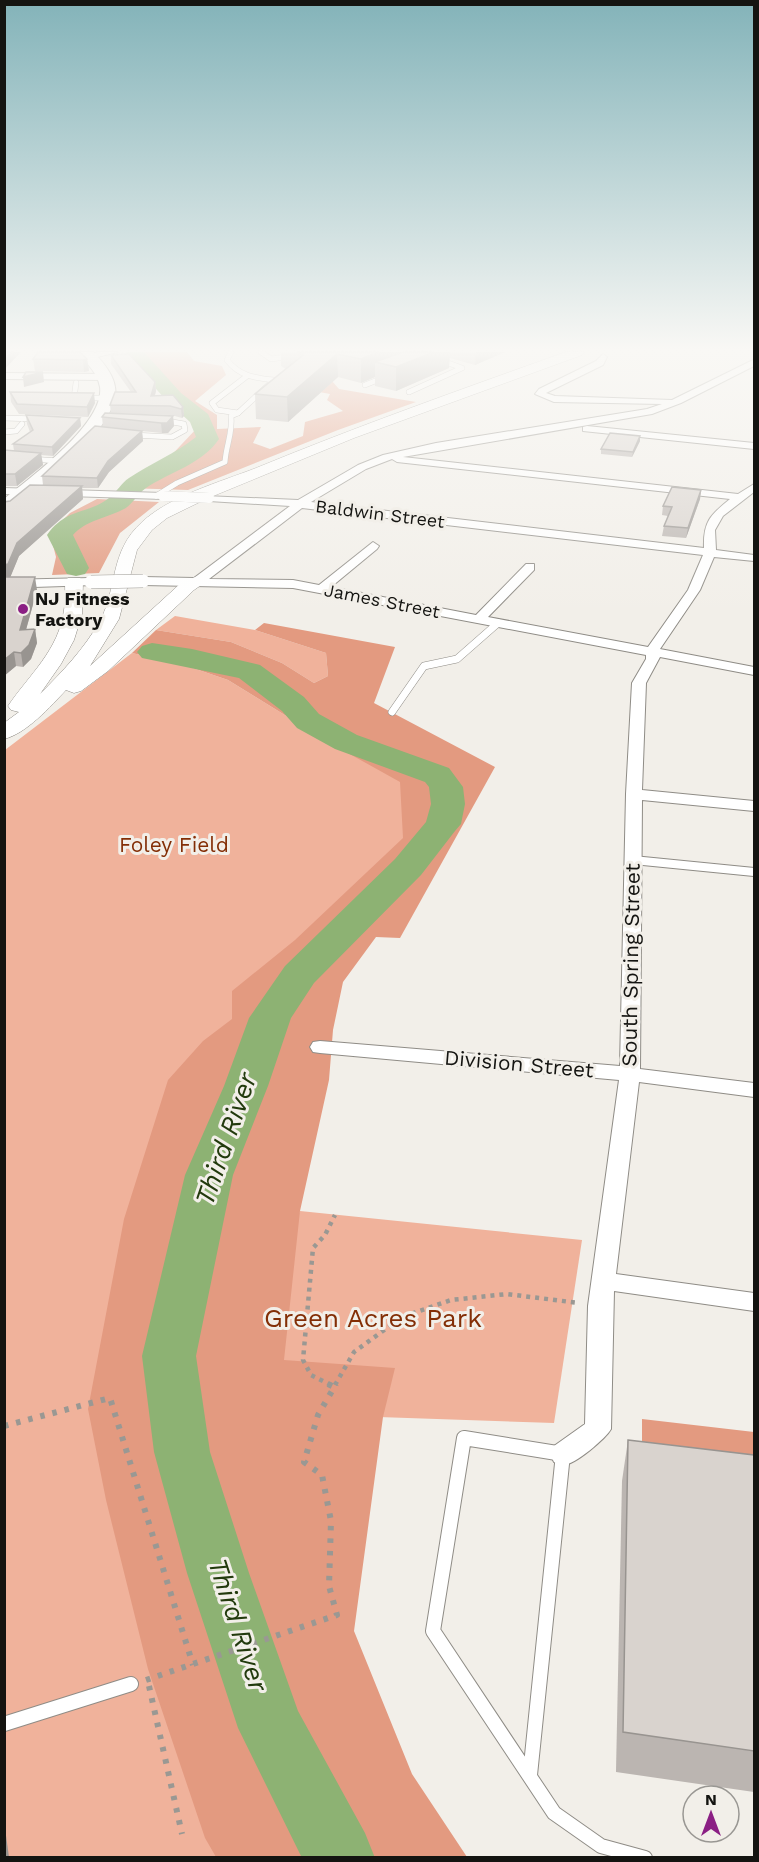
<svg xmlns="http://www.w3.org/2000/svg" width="759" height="1862" font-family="'Work Sans',sans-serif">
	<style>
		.green { fill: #f0b29b }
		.forest { fill: #e39a80 }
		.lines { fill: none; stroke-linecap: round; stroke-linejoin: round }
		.river { fill: #8db273; fill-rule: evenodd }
		.service-far3-casing { stroke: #8f8c86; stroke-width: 6 }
		.service-far2-casing { stroke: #8f8c86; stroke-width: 8 }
		.service-far1-casing { stroke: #8f8c86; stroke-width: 10 }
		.service-casing { stroke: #8f8c86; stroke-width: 16 }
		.minor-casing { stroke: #8f8c86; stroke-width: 2 }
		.secondary-casing { stroke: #8f8c86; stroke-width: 1 }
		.primary-casing { stroke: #8f8c86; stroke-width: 2 }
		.path-far1 { stroke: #9a9893; stroke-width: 4.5; stroke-dasharray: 4 5; stroke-linecap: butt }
		.path { stroke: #9a9893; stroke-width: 6; stroke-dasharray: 4.5 8; stroke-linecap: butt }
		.service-far3 { stroke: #fff; stroke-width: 5 }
		.service-far2 { stroke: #fff; stroke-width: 7 }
		.service-far1 { stroke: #fff; stroke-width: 8 }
		.service { stroke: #fff; stroke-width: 14 }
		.minor { fill: #fff; fill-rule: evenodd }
		.secondary { fill: #fff; fill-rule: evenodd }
		.primary { fill: #fff; fill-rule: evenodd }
		.minor-bridge-far1-casing { stroke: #8f8c86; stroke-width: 10; stroke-linecap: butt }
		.minor-bridge-casing { stroke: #8f8c86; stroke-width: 14; stroke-linecap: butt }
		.minor-bridge-far1 { stroke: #fff; stroke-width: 10 }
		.minor-bridge { stroke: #fff; stroke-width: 13 }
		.wall { fill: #bbb5b1 }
		.shaded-wall { fill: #989490 }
		.building { fill: #d9d3ce; stroke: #989490; stroke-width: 1.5 }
		.poi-dot { fill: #8b1f84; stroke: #f2efe9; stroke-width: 2 }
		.labels { text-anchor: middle; stroke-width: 6; stroke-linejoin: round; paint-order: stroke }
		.far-street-label { font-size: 18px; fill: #141411; stroke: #f2efe9 }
		.far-poi-label { font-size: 18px; font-weight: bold; fill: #141411; stroke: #f2efe9; text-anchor: start }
		.park-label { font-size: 21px; fill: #832e06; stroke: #f2efe9 }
		.street-label { font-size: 21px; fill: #141411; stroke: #f2efe9 }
		.near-park-label { font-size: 26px; fill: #832e06; stroke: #f2efe9 }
		.near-water-label { font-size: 27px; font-style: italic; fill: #223a0d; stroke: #f2efe9 }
	</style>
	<rect width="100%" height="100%" fill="#f2efe9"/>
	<g class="green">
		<path d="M175,616l80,14 71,23 2,23 -14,7 -32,-20 -51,-21 -75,-12z"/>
		<path d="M132,653l52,12 44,15 102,63 108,38 2,35 -179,180 43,861h-299v-1107z"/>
		<path d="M300,1211l282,29 -28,183 -347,-12z"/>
	</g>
	<g class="forest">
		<path d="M136,352h51l7,9 28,5 4,9 -31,26 22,14v14l44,-2 -8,16 17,6 33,-13 2,-14 38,-11 -16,-11 3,-6 -32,-6 34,-7 7,8 77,13 -78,28 -150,60 -62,-2 38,-25 33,-35 -65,-71z"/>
		<path d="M97,499l62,3 -39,31 -21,40 -47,2 4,-18 -6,-24 20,-20z"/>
		<path d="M264,623l131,24 -21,56 121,64 -95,171 -24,-1 -33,45 -10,48 -4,50 -29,131 -16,149 111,8 -12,49 -29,214 58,143 55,83h-251l-11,-19 -57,-169 -42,-169 -18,-91 36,-190 44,-139 35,-39 29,-22v-28l63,-51 108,-102 -3,-56 -70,-39 -102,-63 -44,-15 -52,-12 24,-23 75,12 51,21 32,20 14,-7 -2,-23 -71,-23z"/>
		<path d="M642,1419l112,13v38l-112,-15z"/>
	</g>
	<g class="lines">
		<g class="river">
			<path d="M127,352h17l37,41 27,21 11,25c-17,25 -49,33 -73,49 -9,6 -14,18 -24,22 -16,8 -37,11 -49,25l16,33 -4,6 -9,2 -9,-2 -20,-39c20,-28 40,-20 62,-37 8,-6 12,-15 20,-20 22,-15 46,-24 67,-41l-6,-15 -23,-21 -39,-43 -3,-4z"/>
			<path d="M152,643l40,6 68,16 44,32 15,17 38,21 92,33 14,19 2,17 -4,20 -6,7 -34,44 -107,108 -23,35 -23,68 -35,89 -37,181 14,96 39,121 49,138 67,122 10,25h-73l-64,-130 -51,-155 -33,-121 -12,-96 43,-181 39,-89 25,-68 36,-52 110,-107 31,-37 5,-18 -2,-17 -4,-5 -90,-33 -38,-21 -15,-17 -43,-33 -97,-20 -5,-6 5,-6z"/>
		</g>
		<g class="service-far3-casing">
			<g id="service-far3">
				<path d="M231,352l-4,8c12,16 28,18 47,20l-36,33 -21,-3 -5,-7 35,-27"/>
				<path d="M261,352l10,7 21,-3"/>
				<path d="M76,383l-2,15h32"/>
				<path d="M365,385l20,-8"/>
				<path d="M409,392l53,-24 -44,-16"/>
				<path d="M4,418l33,1"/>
				<path d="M4,432l12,-1 6,-7"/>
				<path d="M132,435l40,2 13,-7 -1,-6 -23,-4"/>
				<path d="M31,459l27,2"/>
				<path d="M156,496l21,-13 48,-21c1,-17 8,-29 6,-46l7,-3"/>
			</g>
		</g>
		<g class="service-far2-casing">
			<path id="service-far2" d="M392,712l32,-46 33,-7 41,-36"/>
		</g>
		<g class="service-far1-casing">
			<path id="service-far1" d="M633,860l121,12"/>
		</g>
		<g class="service-casing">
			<g id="service">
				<path d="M4,1724l127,-40"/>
				<path d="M530,1775l33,-321 -99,-16 -31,193 121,182 47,33 44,12"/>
			</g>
		</g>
		<g class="minor-casing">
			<g id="minor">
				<path d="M98,352h20l-29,7 -4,-3z"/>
				<path d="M603,354l4,3 -4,8 -57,28 9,3 117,4 79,-39 3,-1v6l-73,37 -29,11 -249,43 335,37 16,-10v8l-31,24 -8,14 1,20 38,5v6l-40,-4 -14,33 -40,59 94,18v8l-94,-18 -14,26 -4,107 112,11v10l-112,-11 -2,269 114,14v14l-115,-15 -23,192 138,19v18l-140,-20 -3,138c-5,9 -36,36 -48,36 0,0 -9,-3 -9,-3l-4,-8 4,-8 31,-22 3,-118 31,-226 -299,-27 -7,-1 -3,-5 3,-5 7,-1 300,25 6,-272 6,-111 14,-24v-4l-353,-67 -150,-3 -6,-4 6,-4 51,1 96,-72 -81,-5 -6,-3 2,-2 93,4 60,-35 25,-10 53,-12 211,-34 15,-5 -108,-2 -19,-8 4,-5 57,-28zM392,459l5,3 333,37c-20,16 -27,23 -26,49l-393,-46 55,-33zM302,508l401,47 -15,35 -40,57 -160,-30 46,-47v-6h-8l-50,51 -145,-28 46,-38 2,-3 -6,-4 -54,43 -26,-5 -84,-1z"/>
				<path d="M4,373l100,1 5,3 -5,3 -100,-1z"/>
				<path d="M587,426l167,17v6l-171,-18v-4z"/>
				<path d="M4,488l159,5 6,3 -6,3 -159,-5z"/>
				<path d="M90,578l4,1 2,3 -2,3 -90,3v-8z"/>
			</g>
		</g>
		<g class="secondary-casing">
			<path id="secondary" d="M566,352h18l-2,3 -228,83 -148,61 -39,19 -15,12 -15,20 -18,69 -29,47 92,-84 16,-6 6,1 3,4 -13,9 -86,81 -27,20 -7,2 -8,-3c-15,16 -40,44 -62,49v-16l15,-11 -8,-2 -3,-4c21,-31 51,-56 56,-96 2,-9 1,-19 1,-28l3,-4h12l3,4 -1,32 -8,26 -13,24 -21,30c23,-23 44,-45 60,-73 18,-34 9,-69 42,-99 28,-26 78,-40 114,-54 102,-42 206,-79 310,-116z"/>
		</g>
		<g class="primary-casing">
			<path id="primary" d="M78,352h15c9,9 20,21 22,35 7,39 -78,102 -105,125l-6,1v-14c26,-21 101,-76 96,-112 -2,-14 -14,-24 -22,-35z"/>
		</g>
		<g class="path-far1">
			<path d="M331,1385l-20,-10 -8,-15 10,-112 12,-13 10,-20"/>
			<path d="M335,1385l19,-33 48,-35 49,-17 56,-6 72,9"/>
		</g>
		<g class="path">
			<path d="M328,1384l6,3"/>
			<path d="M4,1426l106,-28 83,267"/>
			<path d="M146,1680l191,-65 -8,-29 2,-65 -9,-46 -18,-13 14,-47 18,-31"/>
			<path d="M149,1686l33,148"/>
		</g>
		<use href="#service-far3" class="service-far3"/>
		<use href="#service-far2" class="service-far2"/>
		<use href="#service-far1" class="service-far1"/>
		<use href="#service" class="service"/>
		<use href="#minor" class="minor"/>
		<use href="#secondary" class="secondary"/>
		<use href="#primary" class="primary"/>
		<g class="minor-bridge-far1-casing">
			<path id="minor-bridge-far1" d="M163,496l46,2"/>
		</g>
		<g class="minor-bridge-casing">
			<path id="minor-bridge" d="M91,582l52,-1"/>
		</g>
		<use href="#minor-bridge-far1" class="minor-bridge-far1"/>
		<use href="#minor-bridge" class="minor-bridge"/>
	</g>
	<g class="wall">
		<path d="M281,352h169l-1,16 -53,23 -21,-5v-9l-14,6 -23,-6 -50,45 -32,-3 -1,-25 31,-25 -5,-3z"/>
		<path d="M450,352h55l-30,13 -25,-7z"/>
		<path d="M111,355l44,27 1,9 -1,5 28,11 1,9 -2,2 -11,-3 -60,-2 -1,-8 21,-13 -20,-28z"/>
		<path d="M33,359h54l2,12 -5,1 -49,-1z"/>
		<path d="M10,392l85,11 -7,14 -69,-3 -8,-12z"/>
		<path d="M26,415l54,3 1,8 -28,30 -12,-1 2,10 -26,21h-13v-36l10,1 -1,-7 17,-12 -3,-8z"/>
		<path d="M173,416l1,10 -6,7h-6l-20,-2 1,10 -34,31 -11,16h-16l1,11 -64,57 -9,21 27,13 -11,40 9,-1 2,14 -6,16 -8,8 -7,-1 -12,10v-174l6,-1 33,-16 -1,-9 61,-49 -1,-10z"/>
		<path d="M640,441l-8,16 -31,-3v-5z"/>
		<path d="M701,490l-1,9 -14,39 -24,-2 2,-10 4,-10 -6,-1 1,-9z"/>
		<path d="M628,1440l126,15v337l-138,-20 6,-291z"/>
	</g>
	<g class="shaded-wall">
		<path d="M12,352h9l-17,18v-10z"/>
		<path d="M379,352h71l-1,16 -53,23v-24l-21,-5v15l-14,6v-24z"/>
		<path d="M476,352h29l-30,13z"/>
		<path d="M337,354l1,23 -50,45 -1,-25z"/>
		<path d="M87,359l2,12 -5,1 -1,-12z"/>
		<path d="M43,372l1,10 -20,5 -1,-10z"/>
		<path d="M155,382l1,9 -4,13 -1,-8z"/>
		<path d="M94,393l1,10 -7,14 -1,-10z"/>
		<path d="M183,407l1,9 -2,2 -1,-9z"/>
		<path d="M173,416l1,10 -6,7h-6l-1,-10z"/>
		<path d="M80,418l1,8 -28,30 -1,-9z"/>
		<path d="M142,431l1,10 -34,31 -11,16 -1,-10 11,-17z"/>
		<path d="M640,436v5l-8,16 1,-5z"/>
		<path d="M41,453l2,12 -26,21 -2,-12z"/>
		<path d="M82,486l1,13 -64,57 -9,22 -6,1v-14l13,-22z"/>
		<path d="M701,490l-1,9 -14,39 2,-10z"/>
		<path d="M35,577l2,13 -15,54 -2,-14z"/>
		<path d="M35,629l2,14 -6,16 -8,8 -2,-14z"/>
		<path d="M14,652l2,14 -12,10v-16z"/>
		<path d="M4,1821l5,36h-5z"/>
	</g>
	<g class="building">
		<path d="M4,352h8l-8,8z"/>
		<path d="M38,352h42l7,7 -4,1 -50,-1z"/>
		<path d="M298,352h81l-18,7 -24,-5 -50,43 -32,-3 48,-39z"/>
		<path d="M403,352h31l-38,15 -21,-5z"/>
		<path d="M129,354l26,28 -4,14 22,-1 10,12 -2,2 -11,-3 -60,-1 5,-13h21l-25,-37z"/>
		<path d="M26,372h17l-20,5z"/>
		<path d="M10,392l84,1 -7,14 -70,-3z"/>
		<path d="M105,413l68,3 -6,7h-6l-59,-6z"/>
		<path d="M26,415l54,3 -28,29 -39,-3 20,-14z"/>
		<path d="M95,426l47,5 -34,30 -11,17 -55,-2z"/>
		<path d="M610,433l30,3 -7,16 -32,-3z"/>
		<path d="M4,450l37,3 -26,21h-11z"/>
		<path d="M30,485l52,1 -65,57 -9,21 -4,1v-63l6,-1z"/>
		<path d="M672,487l29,3 -13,38 -24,-2 8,-19 -9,-1z"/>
		<path d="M4,577h31l-15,53 15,-1 -6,16 -8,8 -7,-1 -10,8z"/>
		<path d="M628,1440l126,15v296l-131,-19z"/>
	</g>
	<linearGradient id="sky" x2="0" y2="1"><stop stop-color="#83b3b9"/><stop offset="0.57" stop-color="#f9f8f5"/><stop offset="1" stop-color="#f9f8f5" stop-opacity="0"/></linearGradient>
	<rect width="759" height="613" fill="url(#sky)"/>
	<circle class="poi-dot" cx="23" cy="609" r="6"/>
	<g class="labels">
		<g class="far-street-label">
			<text transform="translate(380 514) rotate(7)" y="6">Baldwin Street</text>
			<text transform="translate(382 601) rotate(11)" y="6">James Street</text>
		</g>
		<g class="far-poi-label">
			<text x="35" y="605">NJ Fitness<tspan x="35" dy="21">Factory</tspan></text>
		</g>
		<g class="park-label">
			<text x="174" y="852">Foley Field</text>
		</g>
		<g class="street-label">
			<text transform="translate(631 965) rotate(-89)" y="7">South Spring Street</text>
			<text transform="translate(519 1064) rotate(5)" y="7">Division Street</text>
		</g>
		<g class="near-park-label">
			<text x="373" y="1327">Green Acres Park</text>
		</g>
		<g class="near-water-label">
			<text transform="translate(226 1139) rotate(-71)" y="9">Third River</text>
			<text transform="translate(238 1625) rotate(72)" y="9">Third River</text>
		</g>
	</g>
	<rect width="759" height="1862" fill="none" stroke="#141411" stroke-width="12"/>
	<g transform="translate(711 1814)"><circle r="28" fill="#f2efe9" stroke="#999793" stroke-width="1.5"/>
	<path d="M0-4.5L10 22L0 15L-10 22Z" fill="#8b1f84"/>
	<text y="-9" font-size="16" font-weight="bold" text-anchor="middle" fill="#141411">N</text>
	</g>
</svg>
